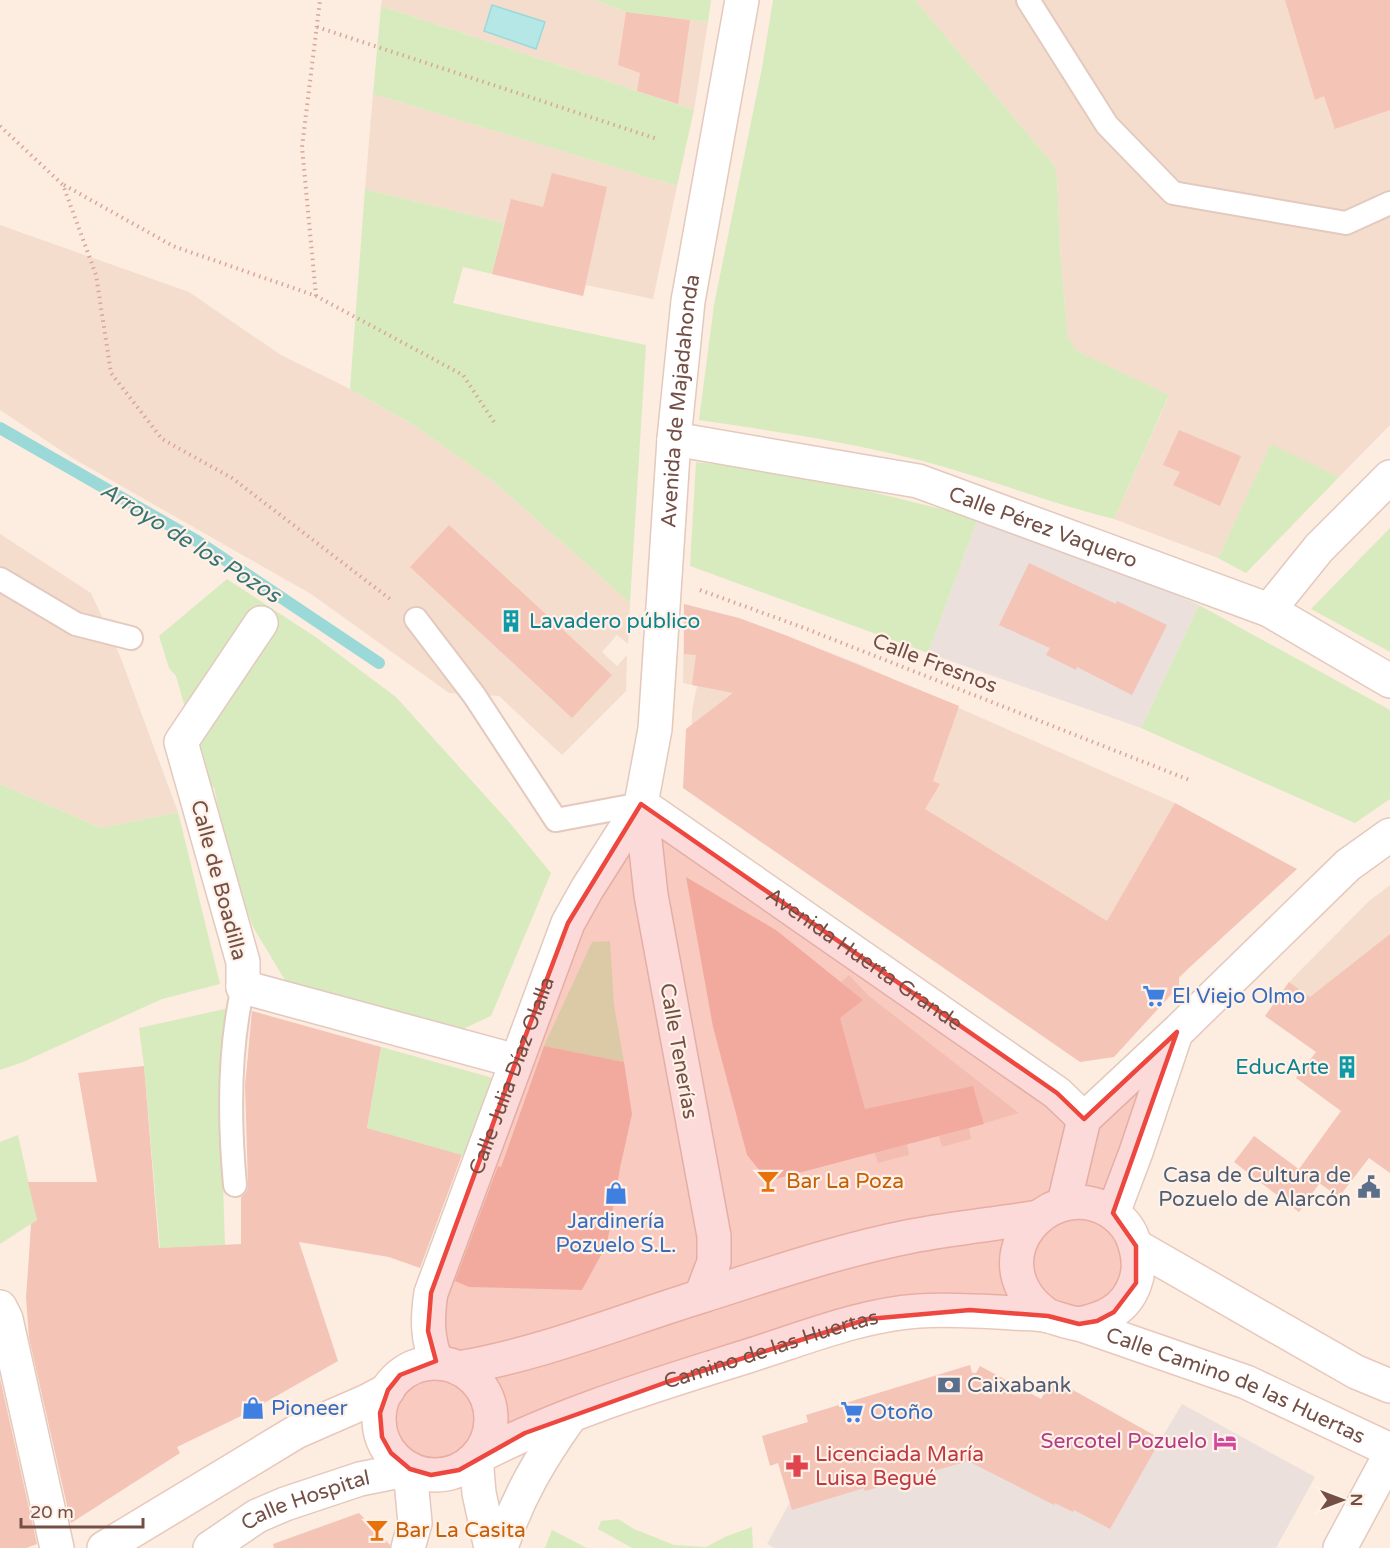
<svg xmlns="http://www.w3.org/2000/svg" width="1390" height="1548" font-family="'Varela Round',sans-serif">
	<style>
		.residential { fill: #f5ddce }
		.industrial { fill: #ebe0dc }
		.green { fill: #d8ebbe }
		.water { fill: #b4e7e5; stroke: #9ad9d8; stroke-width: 1.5 }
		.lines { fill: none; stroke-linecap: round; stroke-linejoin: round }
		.stream { stroke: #9ad9d8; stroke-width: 12 }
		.building { fill: #f4c4b6 }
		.service-casing { stroke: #e3c9be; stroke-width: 26 }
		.pedestrian-casing { stroke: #e3c9be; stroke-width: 36 }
		.minor-casing { stroke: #e3c9be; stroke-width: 36 }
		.tertiary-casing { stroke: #e3c9be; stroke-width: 36 }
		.secondary-casing { stroke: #e9c8bb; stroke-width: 36 }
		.path { stroke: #d8a79a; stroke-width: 4; stroke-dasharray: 1.5 4.5; stroke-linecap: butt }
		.service { stroke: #fff; stroke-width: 22 }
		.pedestrian { stroke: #fff; stroke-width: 33 }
		.minor { stroke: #fff; stroke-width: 33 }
		.tertiary { stroke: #fff; stroke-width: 33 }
		.secondary { stroke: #fff; stroke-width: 33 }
		.marked { fill: #ed473f; fill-opacity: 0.2; stroke: #ed473f; stroke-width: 4.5; stroke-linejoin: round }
		.labels { text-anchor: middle; stroke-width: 4.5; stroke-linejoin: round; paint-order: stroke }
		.street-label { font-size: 21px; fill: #744f46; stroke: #fff1e7 }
		.culture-label { font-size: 21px; fill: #0d838f; stroke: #fff1e7; text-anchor: start }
		.shop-label { font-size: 21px; fill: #366cbe; stroke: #fff1e7; text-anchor: start }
		.service-label { font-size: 21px; fill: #4e5e75; stroke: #fff1e7; text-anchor: end }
		.food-label { font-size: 21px; fill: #c56008; stroke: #fff1e7; text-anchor: start }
		.hotel-label { font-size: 21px; fill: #b23c85; stroke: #fff1e7; text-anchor: end }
		.health-label { font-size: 21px; fill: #be3a42; stroke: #fff1e7; text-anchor: start }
		.water-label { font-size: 22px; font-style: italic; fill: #377474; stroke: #fff1e7 }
	</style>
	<rect width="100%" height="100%" fill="#fdece0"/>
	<g class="residential">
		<path d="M382,0h213l31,12 82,10 -14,88 -313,-104z"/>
		<path d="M915,0h475v425l-51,52 -68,-32 -53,113 -104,-39 55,-123 -92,-45 -7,-8 -2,-5 -8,-89 -3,-74 -3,-10z"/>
		<path d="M373,94l304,92 -24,113 -67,-14 -3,11 -91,-22 12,-51 -139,-34z"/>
		<path d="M0,225l189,67 92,63 69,34 62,35 82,58 136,121 -2,41 -11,-9 -15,17 15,14 10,-11 -1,36 -64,64 -63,-59 -50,-3 -138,-99 -237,-135 -74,-49z"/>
		<path d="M0,534l91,59 29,63 58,156 -77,16 -101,-44z"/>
		<path d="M684,604l82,24 93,36 316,139 -8,16 21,150 -78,82 -420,-266 2,-74 5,-25 -14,-3z"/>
		<path d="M1390,885v170l-101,-73 79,-80z"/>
		<path d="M849,975l20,21 150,117 -50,15 2,11 -29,8 -3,-11 -32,8 2,11 -31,8 -56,-164z"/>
	</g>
	<g class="industrial">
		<path d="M978,518l144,53 77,34 -58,123 -213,-75z"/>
		<path d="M974,1372l63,34 16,-27 108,60 21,-35 133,73 -39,71h-502l-7,-4 23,-42 -18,-69z"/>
	</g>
	<g class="green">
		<path d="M595,0h116l-3,22 -82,-10z"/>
		<path d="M773,0h142l139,165 3,10 3,74 8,89 9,13 92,44 -55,124c-65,-16 -127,-41 -191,-58 -74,-19 -149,-30 -224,-41l15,-115 48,-237z"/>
		<path d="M381,6l313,104 -17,76 -304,-92z"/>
		<path d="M365,189l139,34 -12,51 -29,-7 -10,36 82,19 111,23 -16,258 -136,-121 -82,-58 -62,-35z"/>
		<path d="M1271,444l68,33 -93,96 -28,-15z"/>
		<path d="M696,462l103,12 179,44 -50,135 -238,-87z"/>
		<path d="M1390,528v124l-79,-43z"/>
		<path d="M227,579l90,59 79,59 113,125 42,51 -60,143 -28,13 -178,-49 -32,-53 -25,-69 -14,-71 -6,1 -32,-112 -7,-8 -10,-32z"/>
		<path d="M1199,605l191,105v89l-35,24 -214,-95z"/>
		<path d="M0,784l101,44 77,-16 42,172 -58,15 -139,63 -23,8z"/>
		<path d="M610,941l4,64 10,57 -80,-16 48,-104z"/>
		<path d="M229,1008l-9,86 5,151 -65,3 -16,-182 -5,-38z"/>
		<path d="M381,1047l112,31 -25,79 -101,-29z"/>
		<path d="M18,1135l19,85 -37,24v-102z"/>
		<path d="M618,1519l16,10 40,16 32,2 21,-11 25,-9 1,21h-121l-34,-19 3,-8z"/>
		<path d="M552,1530l35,18h-42z"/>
	</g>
	<path class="water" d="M492,5l53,17 -9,27 -52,-18z"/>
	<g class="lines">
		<path class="stream" d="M0,428l197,113 182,122"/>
	</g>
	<g class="building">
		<path d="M1285,0h105v110l-55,19 -11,-33 -9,4z"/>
		<path d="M626,12l64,8 -12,84 -41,-13 3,-18 -22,-8z"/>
		<path d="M552,173l55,14 -24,109 -91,-22 19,-75 32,8z"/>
		<path d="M1179,430l62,26 -21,50 -47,-21 7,-13 -17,-7z"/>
		<path d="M449,525l163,150 -40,43 -162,-151z"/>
		<path d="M1029,563l87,41 1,-3 50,24 -35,70 -55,-28 -1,3 -30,-15 4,-7 -51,-23z"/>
		<path d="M684,604l55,14 46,17 174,71 -26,75 7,3 -15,25 182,112 68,-118 122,66 -118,108v9l-65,71 -34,5 -397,-274 3,-59 47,-36 -41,-8 4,-30 -12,-1z"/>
		<path d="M686,877l90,53 87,70 -23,18 25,91 108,-23 11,38 -216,57 -21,-26 -34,-128z"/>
		<path d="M1390,934v239l-21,-15 -30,39 -40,-28 42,-58 -45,-33 20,-26 -51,-36 24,-34 21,15z"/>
		<path d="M252,1011l129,36 -14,81 95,27 -42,113 -31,-11 -90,-15 39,119 -97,55 -64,31 3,6 -109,70 -42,-185 -3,-41 3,-41 2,-32 6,-4 -9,-38h69l-19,-109 66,-7 15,182 82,-4v-47l6,-6 1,-7 -3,-98z"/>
		<path d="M544,1046l80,16 8,52 -12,54 -13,76 -25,46 -113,-3 -14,-6 43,-115 3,1z"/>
		<path d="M1254,1136l65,48 -20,28 -65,-50z"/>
		<path d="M970,1365l2,8h4l4,-7 61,33 12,-20 108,60 -51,90 -36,-19 -1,2 -18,-9 -1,2 -86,-44 -103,30 -1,-3 -72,22 -14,-47 -8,3 -8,-30 46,-14 -2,-7z"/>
		<path d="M0,1378l37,166 -11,4h-26z"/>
		<path d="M359,1513l31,32v3h-116l-1,-4z"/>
	</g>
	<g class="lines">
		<g class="service-casing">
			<g id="service">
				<path d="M1028,0l79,125 66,68 173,30 44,-20"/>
				<path d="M0,579l76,45 55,14"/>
				<path d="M416,619l58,76 82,125 85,-16"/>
				<path d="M235,1185c-6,-65 -7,-133 8,-198"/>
			</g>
		</g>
		<g class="pedestrian-casing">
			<path id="pedestrian" d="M243,987v-25l-62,-220 80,-119"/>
		</g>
		<g class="minor-casing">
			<g id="minor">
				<path id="s1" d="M674,439l244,42 351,129 121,71"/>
				<path d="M1269,610l50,-62 71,-71"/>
				<path id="s2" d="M641,804l416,289 27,26"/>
				<path d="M243,987l273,74"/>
				<path d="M1064,1203l20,-84 93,-87 171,-167 42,-30"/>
				<path d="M1113,1213l23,-61 39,-116"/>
				<path id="s3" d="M701,1296l13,-34v-26l-63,-341 -10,-91 14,-75 19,-290 14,-138 54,-301"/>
				<path d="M0,1307l6,12 51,229"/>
				<path id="s4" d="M437,1363c-10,-23 -10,-45 -6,-70l137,-370 19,-34 54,-85"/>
				<path id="s5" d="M210,1548l47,-32 28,-12 75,-25 50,-10"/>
				<path d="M1340,1548l50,-93"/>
			</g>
		</g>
		<g class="tertiary-casing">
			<g id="tertiary">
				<path d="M476,1458l3,35 12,55"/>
				<path d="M408,1548l7,-25 -5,-54"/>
				<path d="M501,1548c16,-50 39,-89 69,-131"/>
			</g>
		</g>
		<g class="secondary-casing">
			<g id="secondary">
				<path d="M1136,1246l220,126 34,14"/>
				<path d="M1048,1316c-10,-8 -19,-15 -25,-27 -26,-51 32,-106 83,-80 11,6 20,15 25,25 7,16 10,33 4,49 -9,26 -30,36 -56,41"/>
				<circle cx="435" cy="1419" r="56"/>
				<path d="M458,1368c84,-14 163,-47 244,-72 69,-22 139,-46 210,-60 41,-8 84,-12 126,-19"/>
				<path id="s6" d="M476,1458c84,-45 184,-74 275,-103 54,-17 110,-40 167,-44 31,-2 63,0 95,2 11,1 25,0 36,3 11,3 19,7 30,8l167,58 144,68"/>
				<path d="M104,1548l192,-116 71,-31 21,-11"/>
			</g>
		</g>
		<g class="path">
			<path d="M317,27l340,112"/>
			<path d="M0,126l63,59 33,90 15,98 51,66 70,39 158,121"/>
			<path d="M64,185l109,61 143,50 147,79 31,47"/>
			<path d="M316,296l-14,-149 18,-147"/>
			<path d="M700,590l99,36 393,155"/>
		</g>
		<use href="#service" class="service"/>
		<use href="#pedestrian" class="pedestrian"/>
		<use href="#minor" class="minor"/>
		<use href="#tertiary" class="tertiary"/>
		<use href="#secondary" class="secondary"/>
	</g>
	<path class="marked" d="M641,804l416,289 27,26 93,-87 -64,181 23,33v37l-22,29 -17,9 -18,3 -31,-8 -78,-6 -102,9 -201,63 -142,51 -66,37 -28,5 -21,-6 -19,-16 -9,-16 -2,-24 8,-23 12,-15 36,-14 -8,-30 3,-38 85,-232 52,-138z"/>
	<defs>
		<g id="building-bare" transform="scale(1.8)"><path d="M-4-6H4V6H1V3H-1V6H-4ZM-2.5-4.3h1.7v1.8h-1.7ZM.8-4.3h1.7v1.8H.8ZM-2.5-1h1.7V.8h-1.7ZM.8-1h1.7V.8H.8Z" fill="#0f9aa8" stroke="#fff1e7" stroke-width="2.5" paint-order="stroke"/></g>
		<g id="supermarket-bare" transform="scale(1.8)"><path d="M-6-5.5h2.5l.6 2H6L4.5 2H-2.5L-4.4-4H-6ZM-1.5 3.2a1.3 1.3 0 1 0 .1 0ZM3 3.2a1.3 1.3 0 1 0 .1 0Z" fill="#3f7fe0" stroke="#fff1e7" stroke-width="2.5" paint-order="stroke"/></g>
		<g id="bar-bare" transform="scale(1.8)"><path d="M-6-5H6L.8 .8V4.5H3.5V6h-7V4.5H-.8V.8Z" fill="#e8710a" stroke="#fff1e7" stroke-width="2.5" paint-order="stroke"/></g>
		<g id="civic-bare" transform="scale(1.8)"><path d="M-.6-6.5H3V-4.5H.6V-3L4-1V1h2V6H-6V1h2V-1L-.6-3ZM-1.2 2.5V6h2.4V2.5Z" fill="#5c6f8a" stroke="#fff1e7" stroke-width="2.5" paint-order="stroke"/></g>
		<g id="shop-bare" transform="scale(1.8)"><path d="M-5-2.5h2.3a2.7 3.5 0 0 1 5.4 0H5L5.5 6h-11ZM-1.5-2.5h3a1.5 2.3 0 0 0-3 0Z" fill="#3f7fe0" stroke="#fff1e7" stroke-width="2.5" paint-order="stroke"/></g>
		<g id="bank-bare" transform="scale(1.8)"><path d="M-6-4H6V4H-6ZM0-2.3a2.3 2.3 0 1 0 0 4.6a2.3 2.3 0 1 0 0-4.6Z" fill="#5c6f8a" stroke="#fff1e7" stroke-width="2.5" paint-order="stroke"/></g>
		<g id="hotel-bare" transform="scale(1.8)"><path d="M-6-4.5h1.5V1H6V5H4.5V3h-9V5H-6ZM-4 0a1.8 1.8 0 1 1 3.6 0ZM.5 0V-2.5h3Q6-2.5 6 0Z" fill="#d1479c" stroke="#fff1e7" stroke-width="2.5" paint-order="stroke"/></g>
		<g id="pharmacy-bare" transform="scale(1.8)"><path d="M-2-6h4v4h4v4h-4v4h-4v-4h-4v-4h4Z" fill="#e0444e" stroke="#fff1e7" stroke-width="2.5" paint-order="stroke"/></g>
	</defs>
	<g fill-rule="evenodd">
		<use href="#building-bare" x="511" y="621"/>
		<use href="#supermarket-bare" x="1154" y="996"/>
		<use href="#building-bare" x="1347" y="1067"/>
		<use href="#bar-bare" x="768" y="1181"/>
		<use href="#civic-bare" x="1369" y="1187"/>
		<use href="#shop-bare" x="616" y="1193"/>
		<use href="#bank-bare" x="949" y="1385"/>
		<use href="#shop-bare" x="253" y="1408"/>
		<use href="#supermarket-bare" x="852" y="1412"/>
		<use href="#hotel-bare" x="1225" y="1441"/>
		<use href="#pharmacy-bare" x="797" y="1466"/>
		<use href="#bar-bare" x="377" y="1530"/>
	</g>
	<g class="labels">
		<g class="street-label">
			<text dy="7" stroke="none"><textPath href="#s3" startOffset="906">Avenida de Majadahonda</textPath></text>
			<text dy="7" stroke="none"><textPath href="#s1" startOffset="381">Calle Pérez Vaquero</textPath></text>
			<text transform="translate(935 663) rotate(21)" y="7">Calle Fresnos</text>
			<text transform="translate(219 880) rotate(75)" y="7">Calle de Boadilla</text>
			<text dy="7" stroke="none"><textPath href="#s2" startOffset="272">Avenida Huerta Grande</textPath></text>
			<text transform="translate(679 1051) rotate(80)" y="7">Calle Tenerías</text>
			<text dy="7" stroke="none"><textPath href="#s4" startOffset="303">Calle Julia Díaz Olalla</textPath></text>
			<text dy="7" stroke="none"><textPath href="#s6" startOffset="315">Camino de las Huertas</textPath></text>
			<text dy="7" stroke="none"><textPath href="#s6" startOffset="798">Calle Camino de las Huertas</textPath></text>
			<text dy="7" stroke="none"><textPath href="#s5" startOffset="108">Calle Hospital</textPath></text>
		</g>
		<g class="culture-label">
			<text x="529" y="628">Lavadero público</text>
			<text x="1329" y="1074" text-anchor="end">EducArte</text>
		</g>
		<g class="shop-label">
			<text x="1172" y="1003">El Viejo Olmo</text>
			<text x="616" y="1228" text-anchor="middle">Jardinería<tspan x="616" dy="24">Pozuelo S.L.</tspan></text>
			<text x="271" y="1415">Pioneer</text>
			<text x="870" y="1419">Otoño</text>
		</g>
		<g class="service-label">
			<text x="1351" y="1182">Casa de Cultura de<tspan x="1351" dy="24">Pozuelo de Alarcón</tspan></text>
			<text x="967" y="1392" text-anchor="start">Caixabank</text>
		</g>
		<g class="food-label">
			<text x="786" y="1188">Bar La Poza</text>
			<text x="395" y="1537">Bar La Casita</text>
		</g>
		<g class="hotel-label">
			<text x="1207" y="1448">Sercotel Pozuelo</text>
		</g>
		<g class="health-label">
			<text x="815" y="1461">Licenciada María<tspan x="815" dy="24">Luisa Begué</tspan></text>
		</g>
		<g class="water-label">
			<text transform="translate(191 542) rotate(32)" y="8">Arroyo de los Pozos</text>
		</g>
	</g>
	<g transform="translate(1342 1500) rotate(90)" stroke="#fff1e7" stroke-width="4.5" paint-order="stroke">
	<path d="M0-4.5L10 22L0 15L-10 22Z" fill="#744f46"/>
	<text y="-9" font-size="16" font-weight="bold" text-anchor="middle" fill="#744f46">N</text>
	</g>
	<path d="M21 1518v9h122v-9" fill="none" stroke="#744f46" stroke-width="3"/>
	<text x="30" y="1518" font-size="18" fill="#744f46" stroke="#fff1e7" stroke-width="4.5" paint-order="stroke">20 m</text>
</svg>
